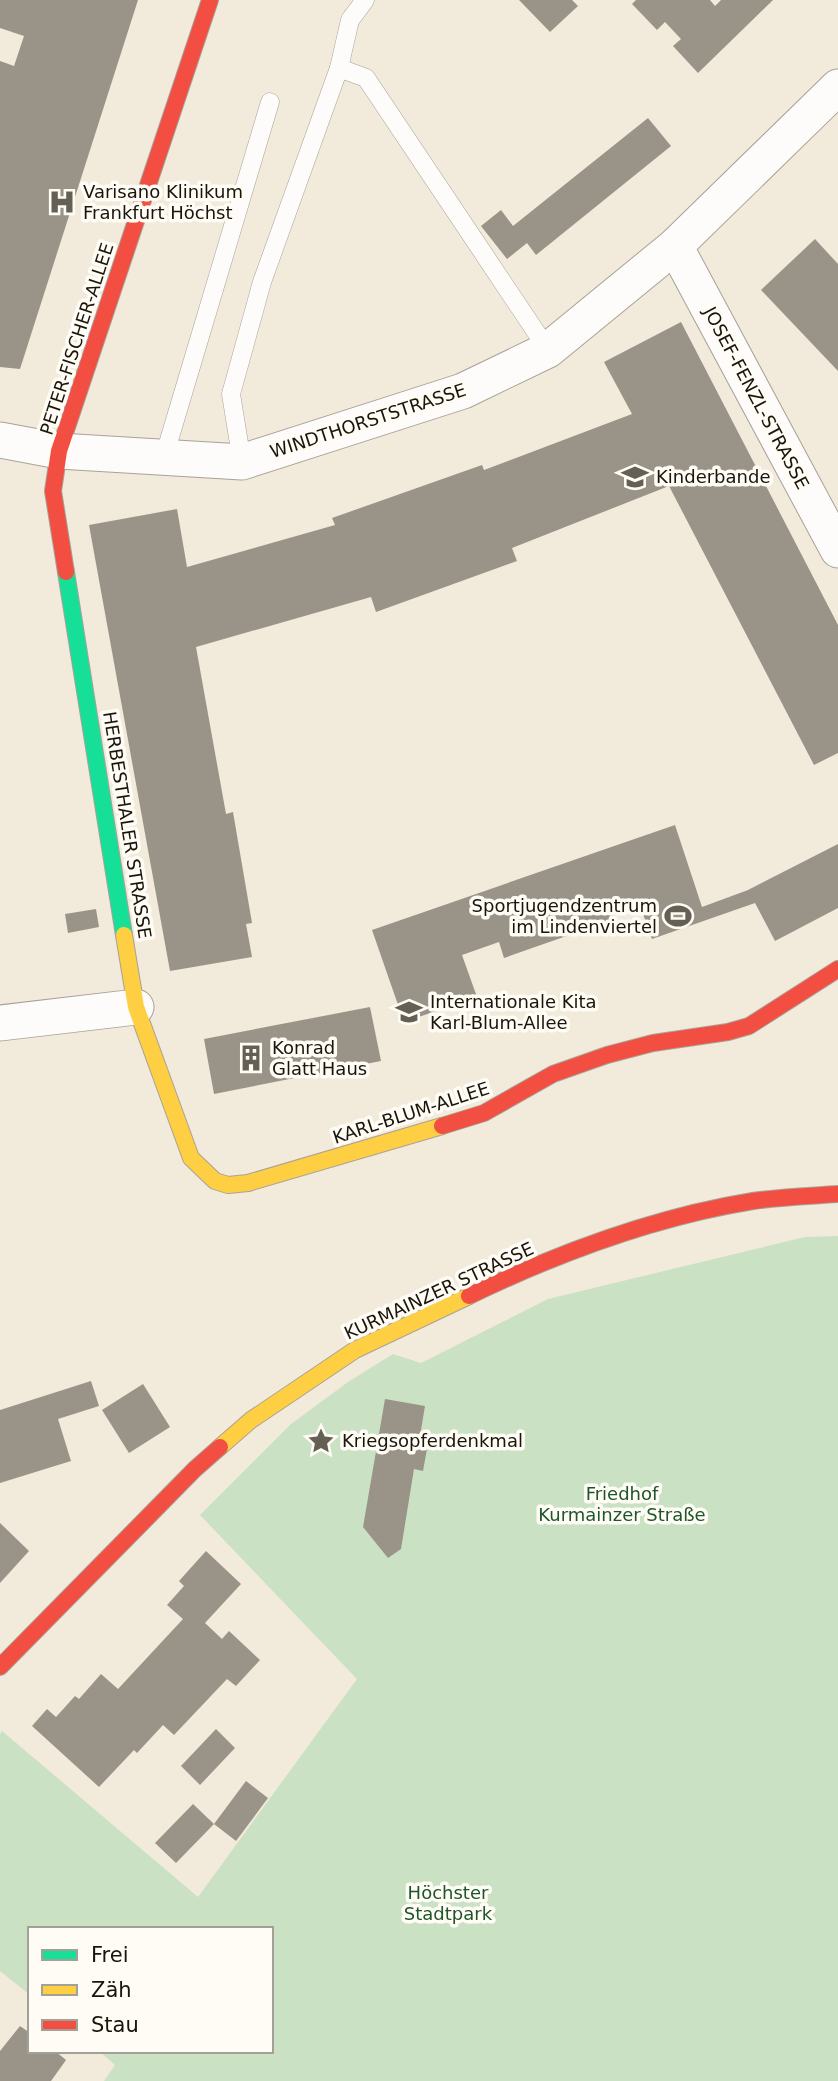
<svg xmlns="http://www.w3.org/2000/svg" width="838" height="2081" font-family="'DejaVu Sans',sans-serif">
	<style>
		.green { fill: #cae1c4 }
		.building { fill: #9a9488 }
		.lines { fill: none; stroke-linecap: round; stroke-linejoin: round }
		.lane-casing { stroke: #a8a297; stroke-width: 19 }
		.street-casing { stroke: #a8a297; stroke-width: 37 }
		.fast-casing { stroke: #a8a297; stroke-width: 18 }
		.slow-casing { stroke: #a8a297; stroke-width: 18 }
		.jam-casing { stroke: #a8a297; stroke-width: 18 }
		.lane { stroke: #fdfcfa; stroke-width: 18 }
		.street { stroke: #fdfcfa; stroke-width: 35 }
		.fast { stroke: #16e098; stroke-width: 16 }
		.slow { stroke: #ffcf43; stroke-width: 16 }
		.jam { stroke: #f24e42; stroke-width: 16 }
		.labels { text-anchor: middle; stroke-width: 7; stroke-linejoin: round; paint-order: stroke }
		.poi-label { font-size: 18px; fill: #19150b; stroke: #fffcf6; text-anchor: start }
		.street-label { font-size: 18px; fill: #19150b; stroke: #fffcf6 }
		.park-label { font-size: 18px; fill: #1e552c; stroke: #fffcf6 }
	</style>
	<rect width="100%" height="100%" fill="#f2eadb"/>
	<path class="green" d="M838,1236v845h-734l11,-16 -16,-14h172v-122h-241v66l-30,-24v-237l2,-3 196,166 159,-218 -157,-164 91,-91 57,-42 45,-28 28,9 127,-64 257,-62z"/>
	<g class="building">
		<path d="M0,0h138l-118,369 -20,-2v-306l14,5 10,-30 -24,-8z"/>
		<path d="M519,0h53l6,6 -28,26z"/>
		<path d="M636,0h74l5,6 6,-6h52l-75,73 -25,-27 8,-7 -16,-17 -8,8 -25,-26z"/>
		<path d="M648,118l23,28 -135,109 -9,-12 -20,16 -26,-33 20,-16 12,16z"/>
		<path d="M815,239l23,25v107l-77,-81z"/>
		<path d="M681,322l157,303v128l-24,12 -145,-279 -157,62 5,13 -141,51 -5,-15 -175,50 30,167 7,-2 19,111 -6,1 6,33 -82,14 -81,-446 88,-16 10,58 148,-42 -3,-7 150,-53 2,5 148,-56 -28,-52z"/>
		<path d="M675,825l27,82 46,-17 90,-46v64l-63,33 -20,-38 -103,36 -14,-39 -26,10 3,9 -111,39 -5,-16 -37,13 15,42 -73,25 -32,-92z"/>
		<path d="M96,909l3,18 -31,6 -3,-19z"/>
		<path d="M370,1007l11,54 -167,33 -10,-55z"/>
		<path d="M91,1381l8,25 -41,13 13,42 -71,22v-73z"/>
		<path d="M143,1384l27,43 -41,26 -27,-43z"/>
		<path d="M385,1399l40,7 -5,30 9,2 -6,33 -9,-2 -13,80 -13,9 -25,-31z"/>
		<path d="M0,1523l29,28 -29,32z"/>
		<path d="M206,1551l35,33 -36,39 17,16 7,-8 31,29 -24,26 -9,-7 -53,56 -11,-10 -26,28 -3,-3 -35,37 -67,-61 15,-17 9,8 19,-21 4,3 22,-25 17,15 65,-70 -16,-14 17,-19 -5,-5z"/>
		<path d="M216,1729l19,19 -35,37 -19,-19z"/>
		<path d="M246,1781l22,17 -32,43 -22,-17z"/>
		<path d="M193,1804l21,20 -38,39 -21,-20z"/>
		<path d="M20,2026l10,7v18h25l11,9 -15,21h-51v-30z"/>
	</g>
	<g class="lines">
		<g class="lane-casing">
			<g id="lane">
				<path d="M339,68l11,-48 15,-20"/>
				<path d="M164,457l106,-355"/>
				<path d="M242,462l-11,-68 31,-112 77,-214 27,10 182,272"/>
			</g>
		</g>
		<g class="street-casing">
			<g id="street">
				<path d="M675,246l163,304"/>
				<path d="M0,440l59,11 183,11 221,-71 85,-41 127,-104 163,-159"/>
				<path d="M0,1023l136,-16"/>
			</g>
		</g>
		<g class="fast-casing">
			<path id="fast" d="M66,572l58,363"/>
		</g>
		<g class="slow-casing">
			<g id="slow">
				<path d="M124,935l12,72 55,151 24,23 13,4 20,-2 194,-57"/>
				<path d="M220,1447l31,-27 104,-70 114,-54"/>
			</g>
		</g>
		<g class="jam-casing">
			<g id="jam">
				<path d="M66,572l-13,-81 6,-40 151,-451"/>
				<path d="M442,1126l42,-13 69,-39 54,-19 46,-12 75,-11 21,-6 89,-57"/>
				<path d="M469,1296c89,-43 185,-79 284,-95 27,-4 57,-5 85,-7"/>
				<path d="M0,1667l195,-198 25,-22"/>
			</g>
		</g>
		<use href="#lane" class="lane"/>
		<use href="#street" class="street"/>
		<use href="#fast" class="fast"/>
		<use href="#slow" class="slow"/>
		<use href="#jam" class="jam"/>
	</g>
	<defs>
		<g id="hospital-bare" transform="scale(2.1)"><path d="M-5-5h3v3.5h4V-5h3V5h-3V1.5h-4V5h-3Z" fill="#656054" stroke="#fffcf6" stroke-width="2.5" paint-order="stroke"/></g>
		<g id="school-bare" transform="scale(2.1)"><path d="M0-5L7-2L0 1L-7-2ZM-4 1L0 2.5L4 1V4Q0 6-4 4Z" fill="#656054" stroke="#fffcf6" stroke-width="2.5" paint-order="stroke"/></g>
		<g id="stadium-bare" transform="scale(2.1)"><path d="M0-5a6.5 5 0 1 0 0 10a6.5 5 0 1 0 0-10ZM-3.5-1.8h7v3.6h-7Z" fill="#656054" stroke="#fffcf6" stroke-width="2.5" paint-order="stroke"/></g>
		<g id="building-bare" transform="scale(2.1)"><path d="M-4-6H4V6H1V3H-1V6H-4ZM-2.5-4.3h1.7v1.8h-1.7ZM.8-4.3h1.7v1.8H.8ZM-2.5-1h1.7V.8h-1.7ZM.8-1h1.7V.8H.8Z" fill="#656054" stroke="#fffcf6" stroke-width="2.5" paint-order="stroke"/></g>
		<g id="sight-bare" transform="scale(2.1)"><path d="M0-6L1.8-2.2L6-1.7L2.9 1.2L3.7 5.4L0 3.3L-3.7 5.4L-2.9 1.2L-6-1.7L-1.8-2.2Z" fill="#656054" stroke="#fffcf6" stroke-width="2.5" paint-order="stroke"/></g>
	</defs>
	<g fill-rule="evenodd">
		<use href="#hospital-bare" x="62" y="202"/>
		<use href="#school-bare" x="635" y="477"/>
		<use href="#stadium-bare" x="678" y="916"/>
		<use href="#school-bare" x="409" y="1012"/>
		<use href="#building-bare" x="251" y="1058"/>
		<use href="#sight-bare" x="321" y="1441"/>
	</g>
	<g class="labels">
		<g class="poi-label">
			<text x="83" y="198">Varisano Klinikum<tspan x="83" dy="21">Frankfurt Höchst</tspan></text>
			<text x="656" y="483">Kinderbande</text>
			<text x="657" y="912" text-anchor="end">Sportjugendzentrum<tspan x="657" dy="21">im Lindenviertel</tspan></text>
			<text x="430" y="1008">Internationale Kita<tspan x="430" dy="21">Karl-Blum-Allee</tspan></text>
			<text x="272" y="1054">Konrad<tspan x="272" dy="21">Glatt Haus</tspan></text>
			<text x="342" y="1447">Kriegsopferdenkmal</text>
		</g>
		<g class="street-label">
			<text transform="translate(77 339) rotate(-72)" y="6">PETER-FISCHER-ALLEE</text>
			<text transform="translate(756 398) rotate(62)" y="6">JOSEF-FENZL-STRASSE</text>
			<text transform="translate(368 421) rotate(-18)" y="6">WINDTHORSTSTRASSE</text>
			<text transform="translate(127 825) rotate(81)" y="6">HERBESTHALER STRASSE</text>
			<text transform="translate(411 1113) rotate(-18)" y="6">KARL-BLUM-ALLEE</text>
			<text transform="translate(439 1291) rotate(-25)" y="6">KURMAINZER STRASSE</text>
		</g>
		<g class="park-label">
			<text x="622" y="1500">Friedhof<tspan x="622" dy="21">Kurmainzer Straße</tspan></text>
			<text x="448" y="1899">Höchster<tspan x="448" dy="21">Stadtpark</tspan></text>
		</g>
	</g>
	<rect x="28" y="1927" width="245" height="126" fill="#fffcf6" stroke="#a3a098" stroke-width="2"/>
	<rect x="42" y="1950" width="35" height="10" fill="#16e098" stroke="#a3a098" stroke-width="2"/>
	<text x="91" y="1962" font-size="21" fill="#19150b">Frei</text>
	<rect x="42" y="1985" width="35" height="10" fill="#ffcf43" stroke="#a3a098" stroke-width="2"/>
	<text x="91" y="1997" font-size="21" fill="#19150b">Zäh</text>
	<rect x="42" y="2020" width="35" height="10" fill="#f24e42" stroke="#a3a098" stroke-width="2"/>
	<text x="91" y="2032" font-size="21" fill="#19150b">Stau</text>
</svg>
